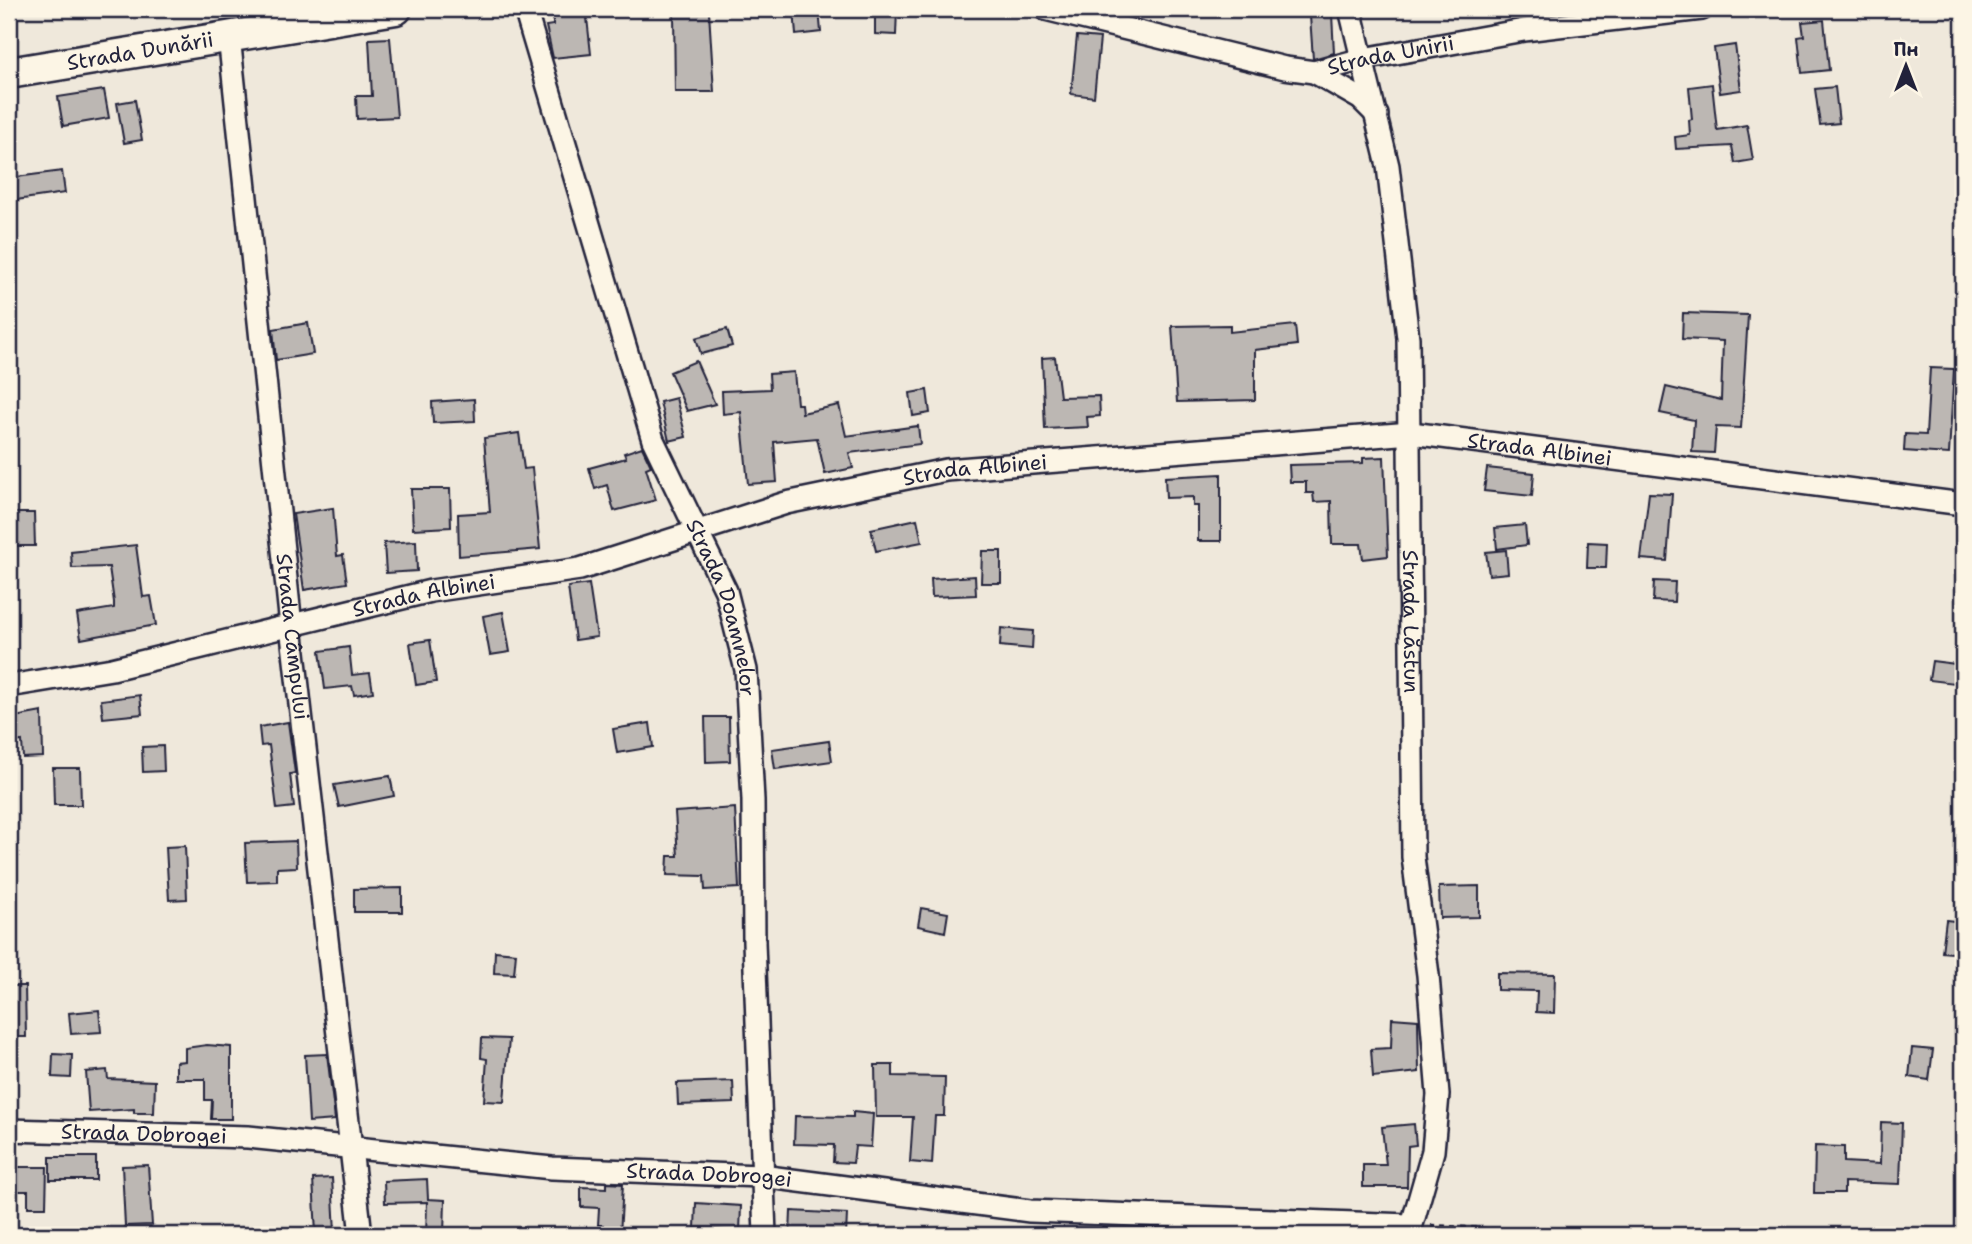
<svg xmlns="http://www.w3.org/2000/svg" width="1972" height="1244" font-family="'Shantell Sans',sans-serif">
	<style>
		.building { fill: #bcb7b3; stroke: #22223b; stroke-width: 2 }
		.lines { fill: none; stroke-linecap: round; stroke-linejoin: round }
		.minor-casing { stroke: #22223b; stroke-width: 26 }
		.secondary-casing { stroke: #22223b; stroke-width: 35 }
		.path { stroke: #22223b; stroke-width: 4.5; stroke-dasharray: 5 5; stroke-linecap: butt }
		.minor { stroke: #fcf5e5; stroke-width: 21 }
		.secondary { stroke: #fcf5e5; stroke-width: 30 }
		.labels { text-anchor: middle; stroke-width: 5; stroke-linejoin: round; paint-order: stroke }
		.street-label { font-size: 21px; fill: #22223b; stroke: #fcf5e5 }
	</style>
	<rect width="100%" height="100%" fill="#efe8db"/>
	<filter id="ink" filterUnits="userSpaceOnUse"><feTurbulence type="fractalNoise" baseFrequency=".0143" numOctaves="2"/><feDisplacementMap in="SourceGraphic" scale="14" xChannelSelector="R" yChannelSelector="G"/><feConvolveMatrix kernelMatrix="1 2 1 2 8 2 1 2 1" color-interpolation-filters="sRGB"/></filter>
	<g filter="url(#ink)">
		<g class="building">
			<path d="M553,9h33l5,45 -38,4 -7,-32 7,-1z"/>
			<path d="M794,9h25l2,23 -25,3z"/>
			<path d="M875,9h22l-1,26 -21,-1z"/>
			<path d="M674,12h35l5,80h-39z"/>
			<path d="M1332,14l2,39 -21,6 -3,-43z"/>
			<path d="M1824,20l5,50 -27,3 -4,-36 6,-1 -2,-14z"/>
			<path d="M1077,36l23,2 -6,59 -23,-3z"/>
			<path d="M390,38l7,79 -40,2 -1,-23h16l-3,-57z"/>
			<path d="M1735,45l6,45 -21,3 -6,-45z"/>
			<path d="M1712,84l5,46 30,-5 6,35 -18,3 -3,-17 -56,3 -1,-12 15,-2 -1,-15 3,-1 -3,-32z"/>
			<path d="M1835,87l4,36 -19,2 -5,-36z"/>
			<path d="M104,90l5,28 -46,8 -5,-29z"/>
			<path d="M135,100l7,40 -18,3 -7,-40z"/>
			<path d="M62,171l3,22 -56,8v-23z"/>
			<path d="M1683,313l65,2 -7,113 -25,-1 -2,26 -22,-1 2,-32 -34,-7 6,-26 55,13 2,-59 -41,-2z"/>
			<path d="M308,323l5,31 -37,6 -3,-31z"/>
			<path d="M1230,325v7l65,-7 2,20 -42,5v50l-78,2 -5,-76z"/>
			<path d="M727,329l5,17 -31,8 -5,-16z"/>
			<path d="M1055,357l5,40 39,-1 1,20 -13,1 1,10 -43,2 -3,-71z"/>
			<path d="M696,361l19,43 -28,7 -17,-39z"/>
			<path d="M1930,368l24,1 -5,85 -45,-3 1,-17 21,1z"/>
			<path d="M794,372l3,32h4l1,9 37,-8 7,31 72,-10 2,18 -71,9 4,15 -28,6 -8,-36 -43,4 3,40 -29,2 -7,-72 -18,2 -1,-23 48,-2 -1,-15z"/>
			<path d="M927,390l3,23 -17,3 -3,-23z"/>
			<path d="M676,398l10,39 -17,4 -9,-39z"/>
			<path d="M474,399l1,22 -42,2 -1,-21z"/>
			<path d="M519,433l5,36 8,-1 8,81 -81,7 -1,-42 32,-2 -6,-74z"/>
			<path d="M642,447l9,19 -5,2 10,32 -42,11 -7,-26 -12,4 -6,-21 37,-10 -2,-5z"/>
			<path d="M1384,457l4,99 -25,3 -2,-15h-29l-1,-43 -17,1 -1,-9h-7v-11h-16l-1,-17 74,-2v-5z"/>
			<path d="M1487,468l47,5 -2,23 -48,-5z"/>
			<path d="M1221,474v67h-23v-35h-5v-9l-27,1 -1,-21z"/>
			<path d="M411,489h39l1,38 -38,2z"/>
			<path d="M1649,493l23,1 -5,67 -26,-2z"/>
			<path d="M333,508l4,48 6,-1 4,28 -43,7 -11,-76z"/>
			<path d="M9,513h25l1,33h-26z"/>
			<path d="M917,519l5,23 -46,9 -5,-22z"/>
			<path d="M1525,525l2,20 -30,4 -2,-21z"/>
			<path d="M416,541l1,30 -31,2 -2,-30z"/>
			<path d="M1588,542l19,1 -1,25h-19z"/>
			<path d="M136,545l7,52 8,-1 5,29 -75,14 -4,-25 37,-6v-6l-5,-35 -37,1 -1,-16z"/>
			<path d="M1506,550l2,23 -19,2 -3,-23z"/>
			<path d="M982,551h19v32h-20z"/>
			<path d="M975,576l1,19 -44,2 -1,-18z"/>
			<path d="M1654,581l21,1 -1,20 -21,-1z"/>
			<path d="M589,584l8,53 -22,3 -7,-53z"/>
			<path d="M503,612l7,40 -20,3 -7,-39z"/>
			<path d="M1001,628l32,3 -1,18 -32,-3z"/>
			<path d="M430,640l6,42 -20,3 -6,-42z"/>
			<path d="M349,647l3,28 18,-2 3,19 -19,3 -2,-9 -27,3 -5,-38z"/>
			<path d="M1932,661l31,4v19l-34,-4z"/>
			<path d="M140,695l2,19 -39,4 -2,-18z"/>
			<path d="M42,712l1,45 -20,1 -1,-17 -13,2v-25z"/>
			<path d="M705,717h24l1,44 -24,1z"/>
			<path d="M288,722l7,51 -5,1 4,33 -17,2 -8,-64 -8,1 -2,-19z"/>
			<path d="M650,723l3,24 -36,6 -4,-24z"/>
			<path d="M829,741l3,20 -57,8 -3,-20z"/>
			<path d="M163,746l1,25 -21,1 -1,-25z"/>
			<path d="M53,768h27l1,37h-27z"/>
			<path d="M390,776l4,20 -55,11 -5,-22z"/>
			<path d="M735,808l4,80 -34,2 -1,-14 -37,-1 1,-19h10l-3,-44z"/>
			<path d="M296,841l1,26 -20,1v13l-30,1 -2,-39z"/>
			<path d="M185,846l2,53 -18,1 -3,-53z"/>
			<path d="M1479,886v31l-39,1 -1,-31z"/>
			<path d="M402,888v24h-48v-23z"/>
			<path d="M921,908l27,5 -3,19 -27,-6z"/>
			<path d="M1946,920l17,2v32l-21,-2z"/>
			<path d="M495,951l21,2 -2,21 -20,-1z"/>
			<path d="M1497,973l58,1 -1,39 -18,-1 1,-21 -40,-1z"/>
			<path d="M9,986h16l1,51h-17z"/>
			<path d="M99,1010l2,22 -30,2 -2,-21z"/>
			<path d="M1392,1018l26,2 1,52 -46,5 -2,-28 20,-1z"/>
			<path d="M482,1038l27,1 -5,63 -20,-1 3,-42 -6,-1z"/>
			<path d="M207,1045l24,2v72h-20l1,-19h-7v-21h-29v-17l9,-1v-13z"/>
			<path d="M1912,1048l21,2 -4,30 -20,-3z"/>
			<path d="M53,1054l19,1 -1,23 -19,-1z"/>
			<path d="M327,1054l8,66 -26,2 -4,-67z"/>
			<path d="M875,1065h18v11l52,1 -1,39h-9l-3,48 -22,-2 3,-45h-37z"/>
			<path d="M107,1070l1,9 47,2 -1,32h-20v-4l-45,3 -3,-40z"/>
			<path d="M733,1081l1,22 -56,2 -1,-22z"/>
			<path d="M853,1112l20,2 -2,33 -16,-1 -2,17 -20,-1 1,-17 -40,-1 1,-28 58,1z"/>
			<path d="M1881,1122l21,1 -2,61 -56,-2v11h-30l1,-47 29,1v15l36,2z"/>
			<path d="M1414,1124l2,21 -8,1 -1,41h-44v-22h23l-4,-38z"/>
			<rect x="50" y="1157" width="46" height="23"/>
			<path d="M148,1165l4,60 -27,1 -3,-60z"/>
			<path d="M12,1167h35l-1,40h-18v-16h-16z"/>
			<path d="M332,1178l3,54 -19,1 -3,-54z"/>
			<path d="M427,1179l1,20 17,1 -1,35h-18l1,-33 -42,1 -1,-22z"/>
			<path d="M607,1183l16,1 -3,51h-17v-10h-5l1,-17 -18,-1v-20l26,1z"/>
			<path d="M696,1203l45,3 -1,25 -45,-3z"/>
			<path d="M791,1211l56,3 -1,21h-56z"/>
		</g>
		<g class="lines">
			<g class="minor-casing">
				<g id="minor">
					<path id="s1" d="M525,9l128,431 73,151 20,79 7,130 1,142 11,293"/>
					<path id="s2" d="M1045,9l240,59 29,4 49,-13 161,-29 178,-21"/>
					<path id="s3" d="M1350,9l38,157 20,172 5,519 15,118 10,120 -5,56 -24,84"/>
					<path id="s4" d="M229,36l62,590 70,609"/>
					<path d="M1314,72l47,27 16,16"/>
					<path id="s5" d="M9,686l103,-17 319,-78 149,-22 206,-66 160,-33 465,-37 552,71"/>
					<path id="s6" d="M9,1130l239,7 304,31 209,8 269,35 379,14"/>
				</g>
			</g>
			<g class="secondary-casing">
				<g id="secondary">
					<path id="s7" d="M9,73l387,-64"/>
				</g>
			</g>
			<path class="path" d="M1431,1226l158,9"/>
			<use href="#minor" class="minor"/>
			<use href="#secondary" class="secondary"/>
		</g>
	</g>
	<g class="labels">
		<g class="street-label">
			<text dy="7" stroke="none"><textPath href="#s7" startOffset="133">Strada Dunării</textPath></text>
			<text dy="7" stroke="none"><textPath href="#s2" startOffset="355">Strada Unirii</textPath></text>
			<text dy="7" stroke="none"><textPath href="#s5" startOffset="1559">Strada Albinei</textPath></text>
			<text dy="7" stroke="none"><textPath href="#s5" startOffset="992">Strada Albinei</textPath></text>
			<text dy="7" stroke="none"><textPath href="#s5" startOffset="425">Strada Albinei</textPath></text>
			<text dy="7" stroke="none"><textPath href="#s1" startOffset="632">Strada Doamnelor</textPath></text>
			<text dy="7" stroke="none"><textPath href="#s3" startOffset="618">Strada Lăstun</textPath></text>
			<text dy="7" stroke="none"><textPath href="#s4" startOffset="604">Strada Câmpului</textPath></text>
			<text dy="7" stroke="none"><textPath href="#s6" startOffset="135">Strada Dobrogei</textPath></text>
			<text dy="7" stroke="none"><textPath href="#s6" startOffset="702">Strada Dobrogei</textPath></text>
		</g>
	</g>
	<rect width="1972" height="1244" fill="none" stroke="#fcf5e5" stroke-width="35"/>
	<rect x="18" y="18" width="1937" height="1209" fill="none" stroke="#22223b" stroke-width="2.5" filter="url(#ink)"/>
	<g transform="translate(1906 66)" stroke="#fcf5e5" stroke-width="5" paint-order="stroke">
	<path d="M0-5L12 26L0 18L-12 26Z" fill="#22223b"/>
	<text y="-10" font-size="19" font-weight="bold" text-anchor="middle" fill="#22223b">Пн</text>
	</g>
</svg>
